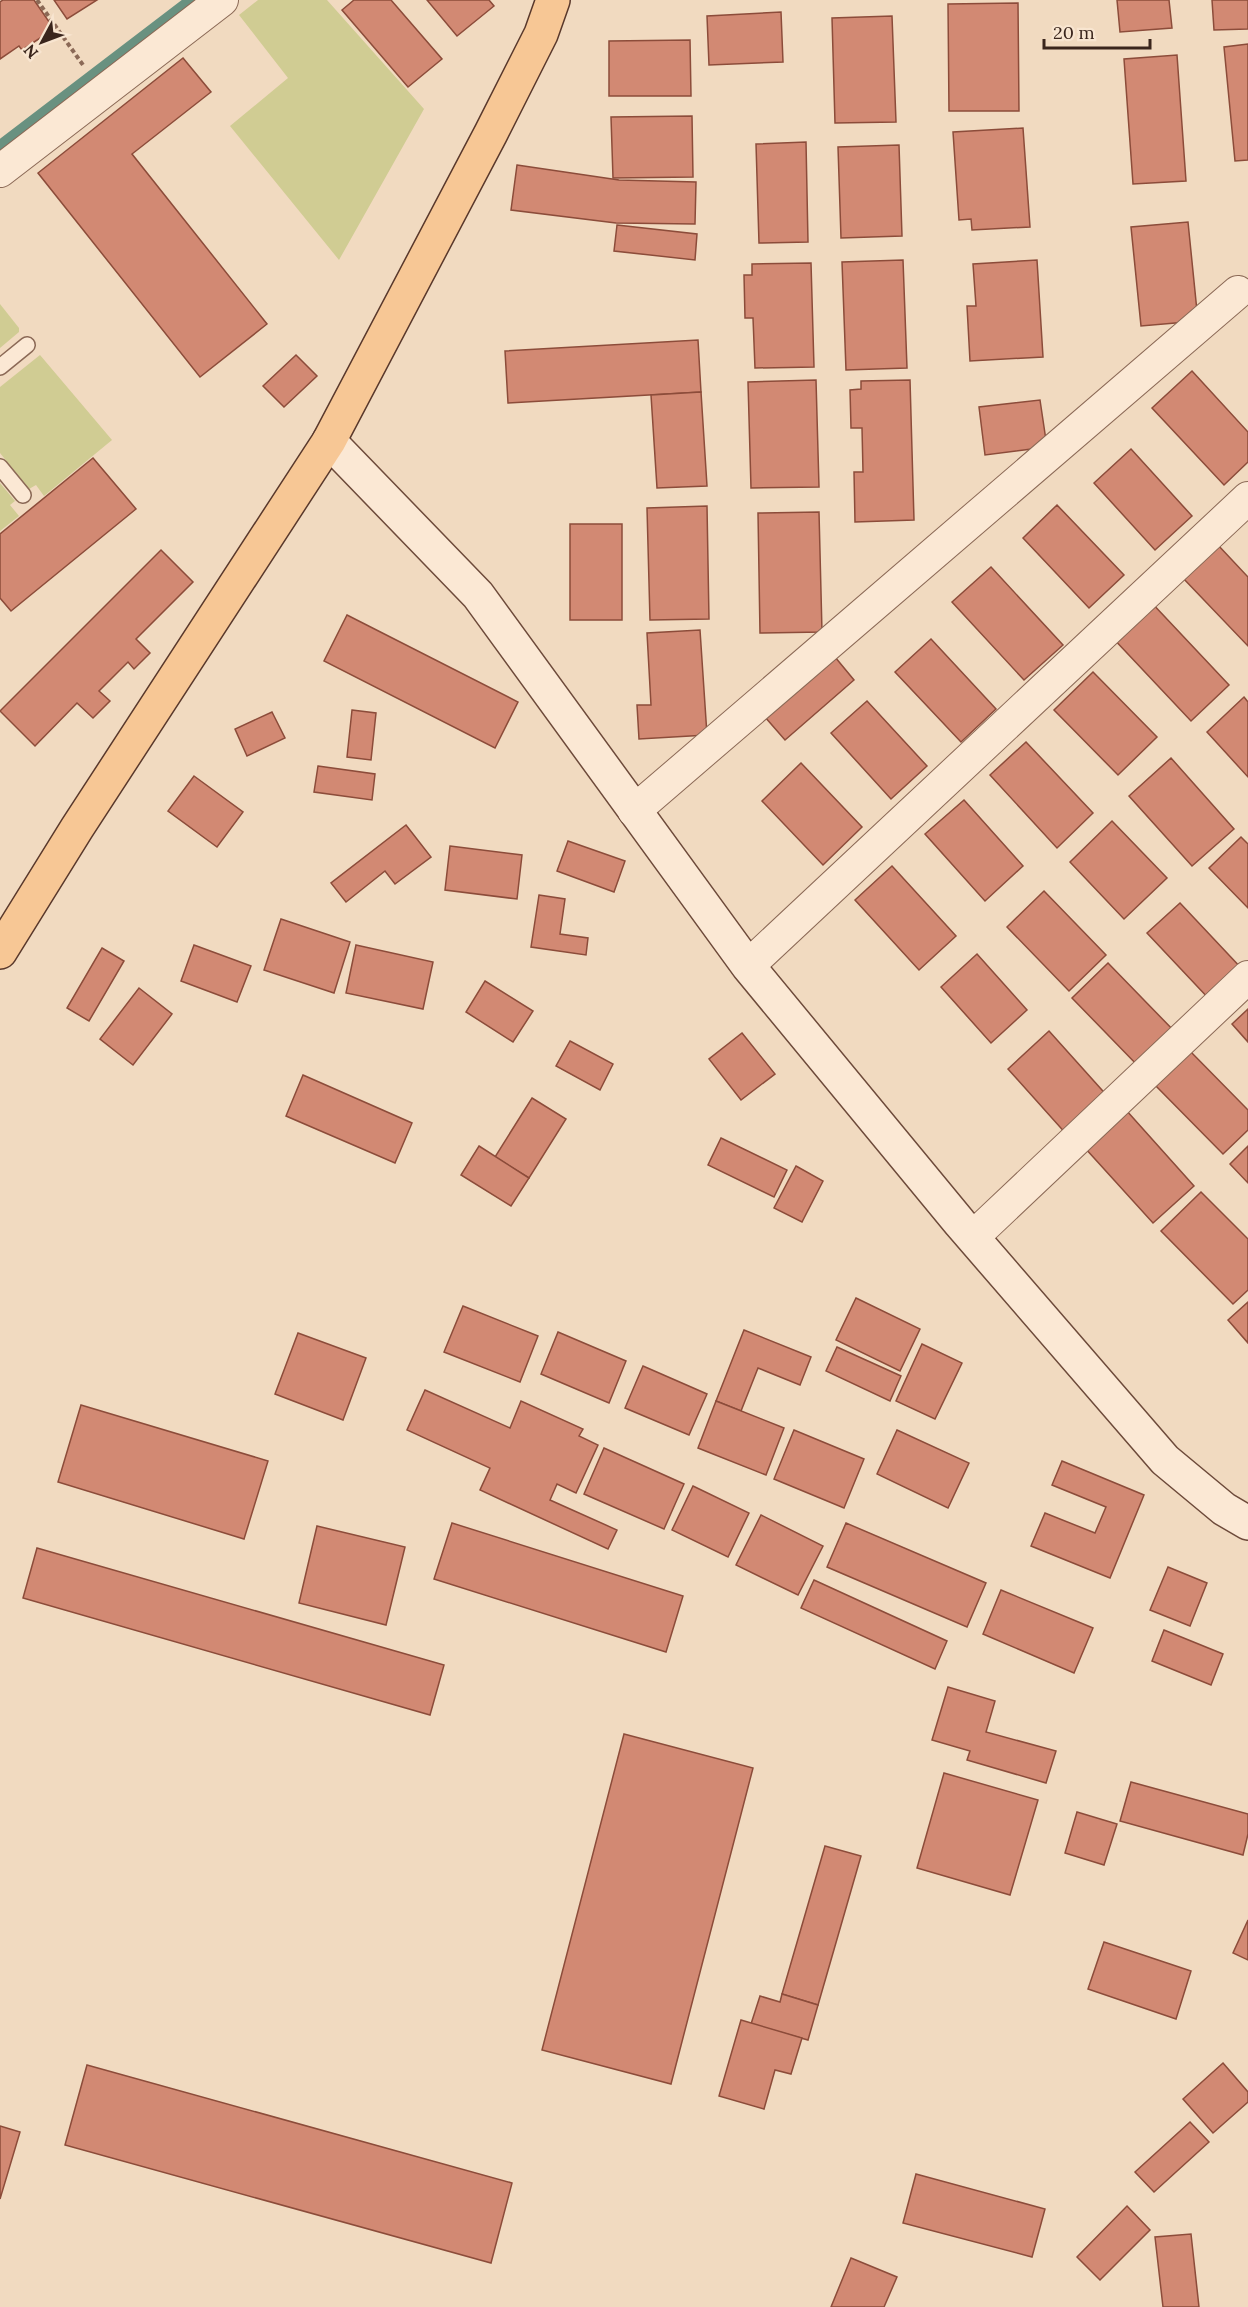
<svg xmlns="http://www.w3.org/2000/svg" width="1248" height="2307" font-family="Lora,serif">
	<style>
		.green { fill: #d0cc93 }
		.lines { fill: none; stroke-linecap: round; stroke-linejoin: round }
		.stream { stroke: #699180; stroke-width: 10 }
		.building { fill: #d28973; stroke: #8c4c3a; stroke-width: 1.5 }
		.service-casing { stroke: #8b6956; stroke-width: 18 }
		.minor-casing { stroke: #8b6956; stroke-width: 34 }
		.secondary-casing { stroke: #6d4a3a; stroke-width: 36 }
		.primary-casing { stroke: #59382b; stroke-width: 36 }
		.path { stroke: #8b6956; stroke-width: 4; stroke-dasharray: 4.5 3; stroke-linecap: butt }
		.service { stroke: #fbe8d4; stroke-width: 15 }
		.minor { stroke: #fbe8d4; stroke-width: 32 }
		.secondary { stroke: #fbe8d4; stroke-width: 33 }
		.primary { stroke: #f7c795; stroke-width: 33 }
	</style>
	<rect width="100%" height="100%" fill="#f1dac0"/>
	<g class="green">
		<path d="M258,0h69l97,109 -85,151 -109,-134 58,-48 -49,-63z"/>
		<path d="M0,304l19,24v4l-19,16z"/>
		<path d="M40,355l72,85 -68,56 -8,-11 -7,4 -29,-36v-66z"/>
		<path d="M0,483l15,18 -5,4 9,11 -19,15z"/>
	</g>
	<g class="lines">
		<path class="stream" d="M0,145l190,-145"/>
	</g>
	<g class="building">
		<path d="M3,0h31l20,29 -32,21 -3,-4 -19,13v-57z"/>
		<path d="M54,0h43l-30,19z"/>
		<path d="M354,0h37l51,59 -34,28 -66,-77z"/>
		<path d="M427,0h62l5,6 -37,30z"/>
		<path d="M1117,0h52l3,28 -52,4z"/>
		<path d="M1212,0h36v29l-34,1z"/>
		<path d="M1018,3l1,108h-70l-1,-107z"/>
		<path d="M781,12l2,50 -74,3 -2,-49z"/>
		<path d="M892,16l4,106 -61,1 -3,-105z"/>
		<path d="M690,40l1,56h-82v-55z"/>
		<path d="M1248,44v116l-13,1 -11,-114z"/>
		<path d="M1177,55l9,126 -53,3 -9,-125z"/>
		<path d="M183,58l28,34 -79,62 135,170 -67,53 -162,-204z"/>
		<path d="M692,116l1,61 -80,1 -2,-61z"/>
		<path d="M1023,128l7,99 -58,3 -1,-11 -12,1 -6,-88z"/>
		<path d="M806,142l2,100 -49,1 -3,-99z"/>
		<path d="M899,145l3,91 -61,2 -3,-91z"/>
		<path d="M517,165l102,15 77,2 -1,42 -79,-1 -105,-13z"/>
		<path d="M1188,222l10,99 -57,5 -10,-99z"/>
		<path d="M617,225l80,9 -2,26 -81,-9z"/>
		<path d="M903,260l4,108 -61,2 -4,-108z"/>
		<path d="M1037,260l6,97 -73,4 -3,-55h9l-3,-42z"/>
		<path d="M811,263l3,104 -59,1 -2,-50h-8l-1,-43h8v-11z"/>
		<path d="M698,340l3,52 -193,11 -3,-52z"/>
		<path d="M296,355l21,21 -33,31 -21,-21z"/>
		<path d="M1192,371l56,61v30l-24,23 -72,-77z"/>
		<path d="M816,380l3,107 -68,1 -3,-106z"/>
		<path d="M910,380l4,140 -59,2 -1,-50h9l-1,-44h-11l-1,-38 11,-1v-8z"/>
		<path d="M701,392l6,94 -50,2 -6,-93z"/>
		<path d="M1040,400l7,47 -62,8 -6,-48z"/>
		<path d="M1131,449l61,67 -37,34 -61,-67z"/>
		<path d="M93,458l43,51 -125,102 -11,-13v-64z"/>
		<path d="M1057,505l67,70 -35,33 -66,-70z"/>
		<path d="M707,506l2,113 -59,1 -3,-112z"/>
		<path d="M819,512l3,120 -62,1 -2,-120z"/>
		<rect x="570" y="524" width="52" height="96"/>
		<path d="M1217,544l31,33v69l-66,-69z"/>
		<path d="M161,550l32,32 -57,57 14,14 -16,16 -6,-7 -29,29 11,10 -17,17 -16,-15 -42,43 -35,-35z"/>
		<path d="M991,567l72,78 -39,35 -72,-78z"/>
		<path d="M1149,600l80,85 -38,36 -80,-85z"/>
		<path d="M347,615l171,87 -23,46 -171,-87z"/>
		<path d="M700,630l7,105 -68,4 -2,-34h14l-4,-72z"/>
		<path d="M931,639l65,70 -35,33 -66,-70z"/>
		<path d="M835,657l19,23 -69,60 -20,-23z"/>
		<path d="M1093,672l64,65 -39,38 -64,-65z"/>
		<path d="M1244,697l4,5v75l-41,-45z"/>
		<path d="M867,701l60,65 -36,33 -60,-66z"/>
		<path d="M352,710l24,3 -5,47 -24,-3z"/>
		<path d="M272,712l13,26 -38,18 -12,-27z"/>
		<path d="M1026,742l67,71 -36,35 -67,-73z"/>
		<path d="M1171,758l63,71 -42,37 -63,-70z"/>
		<path d="M801,763l61,64 -39,38 -61,-64z"/>
		<path d="M318,766l57,8 -3,26 -58,-8z"/>
		<path d="M194,776l49,36 -26,35 -49,-36z"/>
		<path d="M964,800l59,66 -38,35 -60,-67z"/>
		<path d="M1112,821l55,57 -43,41 -54,-57z"/>
		<path d="M406,825l25,32 -36,27 -10,-13 -39,31 -15,-19z"/>
		<path d="M1241,837l7,7v64l-39,-40z"/>
		<path d="M568,841l57,20 -11,31 -57,-21z"/>
		<path d="M450,846l72,9 -5,44 -72,-9z"/>
		<path d="M892,866l64,70 -37,34 -64,-70z"/>
		<path d="M1044,891l62,64 -37,36 -62,-64z"/>
		<path d="M539,895l26,4 -5,35 28,4 -2,17 -55,-8z"/>
		<path d="M1180,903l63,67 -32,31 -64,-68z"/>
		<path d="M281,919l69,23 -16,51 -70,-23z"/>
		<path d="M194,945l57,21 -14,36 -56,-21z"/>
		<path d="M356,945l77,17 -10,47 -77,-16z"/>
		<path d="M102,948l22,13 -35,60 -22,-13z"/>
		<path d="M977,954l50,56 -36,33 -50,-56z"/>
		<path d="M1108,963l69,71 -36,35 -69,-71z"/>
		<path d="M485,981l48,30 -20,31 -47,-30z"/>
		<path d="M139,988l33,26 -39,51 -33,-26z"/>
		<path d="M1248,1009v33l-16,-18z"/>
		<path d="M1049,1031l61,68 -42,37 -60,-67z"/>
		<path d="M742,1033l33,41 -34,26 -32,-41z"/>
		<path d="M570,1041l43,23 -13,26 -44,-24z"/>
		<path d="M1189,1050l59,60v20l-25,24 -69,-70z"/>
		<path d="M303,1075l109,48 -17,40 -109,-47z"/>
		<path d="M532,1098l34,21 -37,59 -34,-21z"/>
		<path d="M1126,1110l68,76 -41,37 -68,-75z"/>
		<path d="M721,1138l66,32 -13,27 -66,-32z"/>
		<path d="M479,1146l50,32 -18,28 -50,-31z"/>
		<path d="M1248,1146v37l-18,-19z"/>
		<path d="M796,1166l27,15 -21,41 -28,-14z"/>
		<path d="M1201,1192l47,47v51l-15,14 -72,-73z"/>
		<path d="M856,1298l64,31 -20,42 -64,-31z"/>
		<path d="M1248,1302v41l-20,-23z"/>
		<path d="M463,1306l75,30 -18,46 -76,-30z"/>
		<path d="M744,1330l67,27 -11,28 -42,-17 -17,43 -25,-10z"/>
		<path d="M558,1332l68,29 -17,42 -68,-29z"/>
		<path d="M298,1333l68,25 -23,62 -68,-26z"/>
		<path d="M922,1344l40,19 -27,56 -39,-18z"/>
		<path d="M837,1347l64,29 -11,25 -64,-30z"/>
		<path d="M643,1366l64,28 -18,41 -64,-27z"/>
		<path d="M425,1390l85,38 11,-27 62,28 -4,7 19,9 -22,48 -19,-9 -7,16 67,30 -9,19 -128,-59 10,-22 -83,-38z"/>
		<path d="M716,1401l68,27 -18,47 -68,-27z"/>
		<path d="M81,1405l187,56 -24,78 -186,-57z"/>
		<path d="M794,1430l70,29 -20,49 -70,-29z"/>
		<path d="M897,1430l72,33 -21,45 -71,-34z"/>
		<path d="M604,1448l80,36 -20,45 -80,-35z"/>
		<path d="M1062,1461l82,34 -34,83 -79,-32 14,-33 50,20 11,-26 -54,-22z"/>
		<path d="M693,1486l56,27 -21,44 -56,-27z"/>
		<path d="M761,1515l62,31 -25,49 -62,-30z"/>
		<path d="M452,1523l231,73 -17,56 -232,-73z"/>
		<path d="M846,1523l140,60 -19,44 -140,-60z"/>
		<path d="M317,1526l88,21 -19,78 -87,-22z"/>
		<path d="M37,1548l407,117 -14,50 -407,-117z"/>
		<path d="M1168,1567l39,16 -17,43 -40,-16z"/>
		<path d="M814,1580l133,61 -12,28 -134,-61z"/>
		<path d="M1001,1590l92,38 -19,45 -91,-39z"/>
		<path d="M1164,1630l59,24 -12,31 -59,-24z"/>
		<path d="M948,1687l47,14 -9,31 70,19 -10,32 -79,-23 3,-9 -38,-11z"/>
		<path d="M624,1734l129,34 -82,316 -129,-34z"/>
		<path d="M944,1773l94,27 -28,95 -93,-27z"/>
		<path d="M1131,1782l117,32v20l-5,21 -123,-34z"/>
		<path d="M1077,1812l40,12 -13,41 -39,-12z"/>
		<path d="M825,1846l36,10 -43,149 -36,-11z"/>
		<path d="M1248,1920v40l-15,-7z"/>
		<path d="M1104,1942l87,29 -15,48 -88,-30z"/>
		<path d="M782,1994l36,11 -10,35 -57,-16 9,-28 20,6z"/>
		<path d="M741,2020l61,18 -11,36 -16,-4 -11,39 -45,-13z"/>
		<path d="M1223,2063l25,29v10l-35,31 -30,-34z"/>
		<path d="M87,2065l425,118 -21,80 -426,-118z"/>
		<path d="M1190,2122l19,20 -55,50 -19,-20z"/>
		<path d="M0,2126l20,6 -20,67z"/>
		<path d="M916,2174l129,35 -13,48 -129,-34z"/>
		<path d="M1127,2206l23,24 -50,50 -23,-23z"/>
		<path d="M1191,2234l8,73h-36l-8,-70z"/>
		<path d="M851,2258l46,19 -13,30h-53z"/>
	</g>
	<g class="lines">
		<g class="service-casing">
			<g id="service">
				<path d="M0,367l27,-22"/>
				<path d="M0,467l23,28"/>
			</g>
		</g>
		<g class="minor-casing">
			<g id="minor">
				<path d="M0,171l222,-171"/>
				<path d="M634,811l604,-519"/>
				<path d="M748,966l500,-468"/>
				<path d="M973,1237l275,-260"/>
			</g>
		</g>
		<g class="secondary-casing">
			<path id="secondary" d="M329,441l149,154 270,371 212,257 205,237 59,49 24,14"/>
		</g>
		<g class="primary-casing">
			<path id="primary" d="M0,952l77,-124 252,-387 162,-308 50,-99 12,-34"/>
		</g>
		<path class="path" d="M37,0l46,65"/>
		<use href="#service" class="service"/>
		<use href="#minor" class="minor"/>
		<use href="#secondary" class="secondary"/>
		<use href="#primary" class="primary"/>
	</g>
	<g transform="translate(42 42) rotate(229)" stroke="#f8e5d0" stroke-width="4.5" paint-order="stroke">
	<path d="M0-4.5L10 22L0 15L-10 22Z" fill="#3a251c"/>
	<text y="-9" font-size="16" font-weight="bold" text-anchor="middle" fill="#3a251c">N</text>
	</g>
	<path d="M1044 39v9h106v-9" fill="none" stroke="#3a251c" stroke-width="3"/>
	<text x="1053" y="39" font-size="18" fill="#3a251c" stroke="#f8e5d0" stroke-width="4.5" paint-order="stroke">20 m</text>
</svg>
